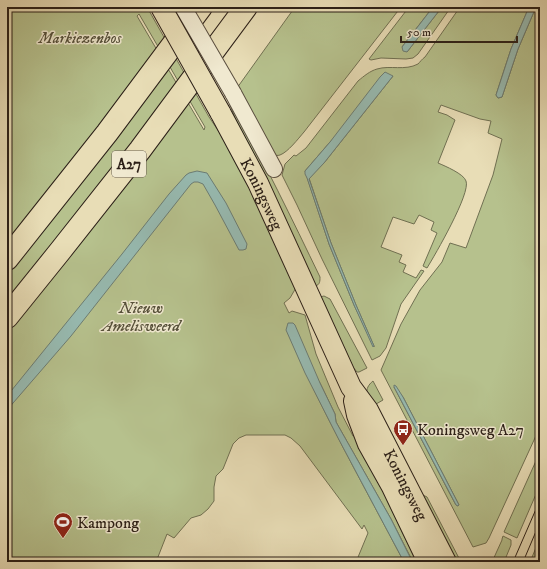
<svg xmlns="http://www.w3.org/2000/svg" width="547" height="569" font-family="'IM FELL DW Pica',serif">
	<style>
		.green { fill: #b6c18d; stroke: #707052; fill-rule: evenodd }
		.water { fill: #97bbb2; stroke: #6c7d74 }
		.lines { fill: none; stroke-linecap: round; stroke-linejoin: round }
		.minor-casing { stroke: #5a4e3f; stroke-width: 18 }
		.major-casing { stroke: #2b1f17; stroke-width: 22 }
		.highway-casing { stroke: #2b1f17; stroke-width: 24 }
		.minor { stroke: #f0e9d0; stroke-width: 16 }
		.major { stroke: #e8ddb6; stroke-width: 20 }
		.highway { stroke: #e8ddb6; stroke-width: 22 }
		.tram { stroke: #2b1f17; stroke-width: 1 }
		.minor-bridge-casing { stroke: #5a4e3f; stroke-width: 18; stroke-linecap: butt }
		.major-bridge-casing { stroke: #2b1f17; stroke-width: 22; stroke-linecap: butt }
		.minor-bridge { stroke: #f0e9d0; stroke-width: 16 }
		.major-bridge { stroke: #e8ddb6; stroke-width: 20 }
		.labels { text-anchor: middle; stroke-width: 3; stroke-linejoin: round; paint-order: stroke }
		.shield { fill: #f0e9d0; stroke: #665c4e; stroke-width: 1 }
		.shield-label { font-size: 15px; font-weight: bold; fill: #2b1f17 }
		.park-label { font-size: 16px; font-style: italic; fill: #55503a; stroke: #f0e9d0 }
		.street-label { font-size: 16px; fill: #2b1f17; stroke: #f0e9d0 }
		.poi-label { font-size: 16px; fill: #2b1f17; stroke: #f0e9d0; text-anchor: start }
	</style>
	<rect width="100%" height="100%" fill="#e8ddb6"/>
	<filter id="stains"><feTurbulence type="fractalNoise" baseFrequency=".005" numOctaves="4"/><feColorMatrix values="0 0 0 0 .2 0 0 0 0 .09 0 0 0 0 .02 0 0 0 .5 -.17"/></filter>
	<radialGradient id="worn" r=".72"><stop offset=".6" stop-color="#630" stop-opacity="0"/><stop offset="1" stop-color="#630" stop-opacity=".3"/></radialGradient>
	<g class="green">
		<path d="M7,7h140l62,110 21,31 67,138 -7,12 -6,5 5,10 3,-2 13,4 11,39 22,53 15,29 4,-1 62,127h-14l6,-4 -20,-39 -55,-97 -1,-8 -15,-31 -32,-50c34,79 76,153 116,229h-48l12,-29 -4,-8 -2,4 -62,-83 -9,-8 -6,-3h-39l-7,3 -6,6 -10,25 -7,7 -2,11v14l-6,8 -7,6 -10,3 -17,20 -7,-4 -11,28h-149zM139,14l66,113 -1,3 -67,-114z"/>
		<path d="M295,7h106l-97,125c-6,7 -16,20 -24,23 -3,1 -4,0 -7,0l-36,-67z"/>
		<path d="M409,7h24l-31,40 5,5 35,-45h9l-33,47 -5,4 -7,1 -25,-1 -10,2 -2,-1z"/>
		<path d="M460,7h69l-18,42 -15,46 2,3 4,-1 16,-48 18,-42h4v420l-51,111 -3,5 -13,4 -92,-177 20,-46 19,-34 22,-28 8,-19 16,5 27,-73 9,-36 -14,-6 3,-12 -11,-2 -39,-14 -3,7 9,3 8,5 -17,43c7,3 26,11 28,18 5,12 -31,74 -39,87l-4,-2 14,-33 -6,-3 3,-8 -15,-7 -5,9 -21,-7 -12,30 21,8 -3,7 7,3 -3,7 13,6 5,-8 3,1 -23,33 -15,44 -6,8 -8,4 -50,-101 -25,-54 -15,-30 3,-11 9,-9 2,1 10,-8 52,-67c6,-5 12,-10 19,-12 13,-4 28,2 41,-5 2,-2 4,-5 7,-7zM393,76l-69,87 -15,15 22,65 25,62 18,41v1l-20,-42 -25,-61 -24,-73 25,-29zM394,387l9,10 56,108 -1,1 -2,-1 -6,-11z"/>
		<path d="M232,104c32,57 60,115 88,173 0,4 0,8 -5,9l-80,-168 -5,-13z"/>
		<path d="M324,296l6,3 37,69 -8,4h-2l-4,-5 -33,-70z"/>
		<path d="M373,381l10,19 -12,7c-4,-10 -8,-18 2,-26z"/>
		<path d="M540,452v33l-23,53 -13,-6z"/>
		<path d="M423,495l4,2 34,65h-10z"/>
		<path d="M503,536l8,4v5l-7,17h-12l10,-22v-1z"/>
		<path d="M540,538v24h-10z"/>
	</g>
	<g class="water">
		<path d="M433,7h9l-35,45 -4,-1 -1,-4z"/>
		<path d="M529,7h7l-18,42 -16,48 -4,1 -2,-3 15,-46z"/>
		<path d="M385,72l8,4 -69,87 -15,16 22,64 25,62 18,41 -1,1 -19,-42 -25,-61 -22,-66 -2,-4v-3l25,-29 50,-65z"/>
		<path d="M197,171l10,2 19,30 21,41 -1,5 -3,1h-4l-24,-45 -12,-21 -5,-2h-4l-3,2 -120,152 -64,74v-14l115,-142 47,-60 17,-19 3,-2z"/>
		<path d="M288,323h5l2,2 25,58 15,31 1,8 55,97 20,40 -7,3 -66,-124 -33,-65 -19,-43z"/>
		<path d="M394,385l2,1 7,11 56,108 -1,1 -2,-1 -62,-118z"/>
	</g>
	<g class="lines">
		<g class="minor-casing">
			<path id="minor" d="M233,93l41,76"/>
		</g>
		<g class="major-casing">
			<g id="major">
				<path id="s1" d="M220,112l38,71 93,204 17,23 78,152"/>
				<path d="M354,401l3,14 11,29 24,43 36,75"/>
			</g>
		</g>
		<g class="highway-casing">
			<g id="highway">
				<path d="M7,259l100,-126 94,-126"/>
				<path d="M7,317l54,-67 79,-100 106,-143"/>
			</g>
		</g>
		<use href="#minor" class="minor"/>
		<use href="#major" class="major"/>
		<use href="#highway" class="highway"/>
		<g class="tram">
			<path d="M513,562l27,-62"/>
			<path d="M523,562l17,-40"/>
		</g>
		<g class="minor-bridge-casing">
			<path id="minor-bridge" d="M183,7l50,86"/>
		</g>
		<g class="major-bridge-casing">
			<path id="major-bridge" d="M161,7l59,105"/>
		</g>
		<use href="#minor-bridge" class="minor-bridge"/>
		<use href="#major-bridge" class="major-bridge"/>
	</g>
	<defs>
		<g id="bus-pin" transform="scale(1)"><path d="M0 17L-7.5 6A9.5 9.5 0 1 1 7.5 6Z" fill="#8f2418" stroke="#f0e9d0"/><path d="M-5-6H5V4H4V6H2V4H-2V6H-4V4H-5ZM-3.5-4V0h7V-4ZM-3.5 1.2v1.5H-2V1.2ZM2 1.2v1.5H3.5V1.2Z" fill="#fff"/></g>
		<g id="stadium-pin" transform="scale(1)"><path d="M0 17L-7.5 6A9.5 9.5 0 1 1 7.5 6Z" fill="#8f2418" stroke="#f0e9d0"/><path d="M0-5a6.5 5 0 1 0 0 10a6.5 5 0 1 0 0-10ZM-3.5-1.8h7v3.6h-7Z" fill="#fff"/></g>
	</defs>
	<g fill-rule="evenodd">
		<use href="#bus-pin" x="403" y="429"/>
		<use href="#stadium-pin" x="63" y="522"/>
	</g>
	<g class="labels">
		<rect class="shield" x="112" y="151" width="34" height="26" rx="3"/>
		<g class="shield-label">
			<text x="129" y="169">A27</text>
		</g>
		<g class="park-label">
			<text x="80" y="43">Markiezenbos</text>
			<text x="141" y="313">Nieuw<tspan x="141" dy="18">Amelisweerd</tspan></text>
		</g>
		<g class="street-label">
			<text dy="6" stroke="none"><textPath href="#s1" startOffset="92">Koningsweg</textPath></text>
			<text dy="6" stroke="none"><textPath href="#s1" startOffset="417">Koningsweg</textPath></text>
		</g>
		<g class="poi-label">
			<text x="417" y="435">Koningsweg A27</text>
			<text x="77" y="528">Kampong</text>
		</g>
	</g>
	<rect width="547" height="569" fill="none" stroke="#e8ddb6" stroke-width="24"/>
	<rect x="8" y="8" width="531" height="553" fill="none" stroke="#2b1f17" stroke-width="2"/>
	<rect x="12" y="12" width="523" height="545" fill="none" stroke="#2b1f17"/>
	<path d="M401 36v6h116v-6" fill="none" stroke="#2b1f17" stroke-width="2"/>
	<text x="407" y="36" font-size="12" fill="#2b1f17" stroke="#f0e9d0" stroke-width="3" paint-order="stroke">50 m</text>
	<rect width="100%" height="100%" filter="url(#stains)"/>
	<rect width="100%" height="100%" fill="url(#worn)"/>
</svg>
